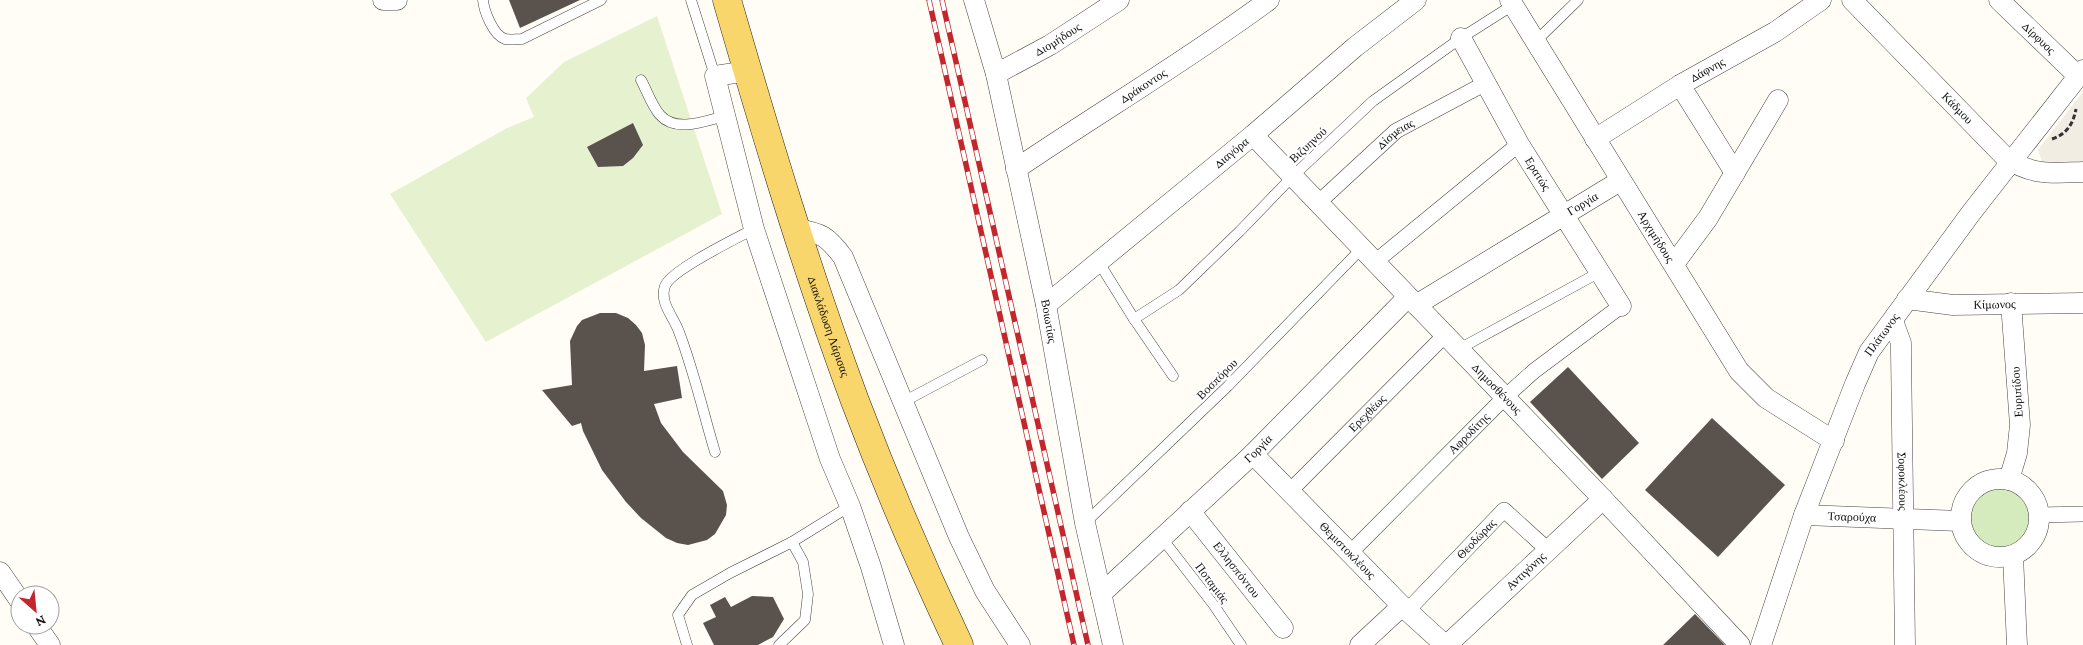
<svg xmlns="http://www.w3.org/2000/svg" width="2083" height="645" font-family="'Crimson Pro',serif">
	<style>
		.green { fill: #d5ebbd }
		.pitch { fill: #e6f2cf }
		.plaza { fill: #f1ede2 }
		.building { fill: #5a524d }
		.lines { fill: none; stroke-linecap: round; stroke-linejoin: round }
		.service-casing { stroke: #444; stroke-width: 11 }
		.pedestrian-casing { stroke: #444; stroke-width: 16 }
		.minor-casing { stroke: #444; stroke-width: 21 }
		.primary-casing { stroke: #222; stroke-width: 29 }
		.path { stroke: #333; stroke-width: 3; stroke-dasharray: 5 2.5; stroke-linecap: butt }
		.service { stroke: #fff; stroke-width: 10 }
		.pedestrian { stroke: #fff; stroke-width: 15 }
		.minor { stroke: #fff; stroke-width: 20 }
		.primary { stroke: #f9d66b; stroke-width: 28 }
		.rail-casing { stroke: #c4262e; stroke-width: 5.5 }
		.rail { stroke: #fff; stroke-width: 4; stroke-dasharray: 11; stroke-linecap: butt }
		.labels { text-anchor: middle; stroke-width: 5; stroke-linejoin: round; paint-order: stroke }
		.street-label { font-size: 12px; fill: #111; stroke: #fff }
	</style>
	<rect width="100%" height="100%" fill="#fffdf5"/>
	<circle class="green" cx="1999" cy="519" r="33"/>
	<path class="pitch" d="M657,16l65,198 -236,128 -96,-148 117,-66 27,-11 -8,-19 38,-36z"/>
	<path class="plaza" d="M2083,92v77l-40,-5 -5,-14z"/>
	<g class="building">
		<path d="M509,0h71l-60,28z"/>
		<path d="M633,123l10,22 -10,13 -10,8 -25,1 -11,-20z"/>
		<path d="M600,313h16l12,5 8,7 6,8 3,12 -1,26 33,-5 5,32 -28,6 7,19 22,29 40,39 4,14 -1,10 -11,19 -8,6 -19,5 -11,-2 -11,-5 -25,-20 -15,-16 -24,-32 -19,-39 -2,-8 -9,3 -30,-36 30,-5 -2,-44 7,-15 5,-6z"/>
		<path d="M1568,367l71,76 -37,36 -72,-77z"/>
		<path d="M1712,418l73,67 -67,72 -73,-67z"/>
		<path d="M752,596l21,1 11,22 -11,18 -15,8h-44l-11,-22 13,-6 -6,-12 15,-8 6,10z"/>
		<path d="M1695,614l30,31h-62z"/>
	</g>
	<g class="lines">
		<g class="service-casing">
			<g id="service">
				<path d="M483,0c1,11 10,35 22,39 5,1 11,0 17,0l79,-39"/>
				<path d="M691,0l24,76"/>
				<path d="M1535,42l43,-42"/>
				<path d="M641,80c6,11 11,26 19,35 16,18 45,6 65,1"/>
				<path d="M1098,261l36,58 39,57"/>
				<path d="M1134,319l45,-29 61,-59 53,-55 80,-75 88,-63 52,-33"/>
				<path d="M1459,349l141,-77"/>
				<path d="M903,402l79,-42"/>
				<path d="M715,452c-12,-40 -21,-81 -36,-120 -5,-15 -20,-29 -14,-46 6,-16 72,-48 89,-57"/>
				<path d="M1085,523l143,-137 134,-138"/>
				<path d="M1161,537l52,67 28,41"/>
				<path d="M687,645l-9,-30 14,-20 38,-22 62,-31 58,-36"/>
				<path d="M779,645l26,-25 3,-26 -5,-32 -11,-20"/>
			</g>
		</g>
		<g class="pedestrian-casing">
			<g id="pedestrian">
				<path id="s1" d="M1318,203l78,-72 90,-48"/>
				<path d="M1375,262l144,-118"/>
				<path id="s2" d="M1289,492l156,-157"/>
				<path d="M2039,515l44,-1"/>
				<path id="s3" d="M1349,554l156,-157 29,-26 87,-65"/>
				<path id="s4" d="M1407,611l97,-101 44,40"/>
			</g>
		</g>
		<g class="minor-casing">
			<g id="minor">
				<path d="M383,0h14"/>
				<path id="s5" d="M974,0l22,74 50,231 39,218 28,122"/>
				<path id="s6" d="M1510,0l229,371 27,27 68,43"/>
				<path id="s7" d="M1852,0l154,158c27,18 46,15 77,14"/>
				<path id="s8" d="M1999,0l79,76"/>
				<path id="s9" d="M1461,38l58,106 102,162"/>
				<path d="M748,71l-33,5 39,153 76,230 20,47 21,61 23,78"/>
				<path id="s10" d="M996,74l54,-29 69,-45"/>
				<path d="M1680,85l55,88"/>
				<path id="s11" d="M1253,135l350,364 137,146"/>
				<path id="s12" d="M1595,139l85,-54 95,-53 46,-32"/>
				<path id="s13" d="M1016,169c84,-57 172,-109 253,-169"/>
				<path d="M796,229c26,4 31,7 47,28l116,280 26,54 35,54"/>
				<path d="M1674,264l34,-46 70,-118"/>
				<path id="s14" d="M1907,299l46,6 130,-2"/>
				<path id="s15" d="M1046,305l207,-170 102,-88 61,-47"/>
				<path id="s16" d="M1416,305l204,-124"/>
				<path id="s17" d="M1893,321l8,22v9l4,293"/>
				<path id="s18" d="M1253,454l149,152 43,39"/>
				<circle cx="2000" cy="518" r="39"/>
				<path d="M2009,480l8,-27 3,-28 -9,-122"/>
				<path id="s19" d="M1190,511l93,117"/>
				<path id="s20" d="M1804,515l156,6"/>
				<path d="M2013,556l4,89"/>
				<path d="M0,572l20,29"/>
				<path id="s21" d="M1101,594l152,-140 155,-157"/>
				<path d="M36,625l14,20"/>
				<path d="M1360,645l42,-39"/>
				<path id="s22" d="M1447,645l156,-146"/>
				<path id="s23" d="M1761,645l43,-130 51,-131 14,-32 102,-139 112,-143"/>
			</g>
		</g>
		<g class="primary-casing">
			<g id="primary">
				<path id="s24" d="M727,0c39,135 79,269 128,401 31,82 66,164 104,244"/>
			</g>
		</g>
		<path class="path" d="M2052,139c15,-5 21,-15 24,-30"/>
		<use href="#service" class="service"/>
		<use href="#pedestrian" class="pedestrian"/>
		<use href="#minor" class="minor"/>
		<use href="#primary" class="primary"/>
		<g class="rail-casing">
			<g id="rail">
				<path d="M929,0l145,645"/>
				<path d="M942,0l146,645"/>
			</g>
		</g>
		<use href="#rail" class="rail"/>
	</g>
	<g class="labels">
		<g class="street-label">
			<text dy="4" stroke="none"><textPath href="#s8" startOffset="55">Δίρφυος</textPath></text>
			<text dy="4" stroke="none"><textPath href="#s10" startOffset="71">Διομήδους</textPath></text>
			<text dy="4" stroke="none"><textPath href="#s12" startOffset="132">Δάφνης</textPath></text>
			<text dy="4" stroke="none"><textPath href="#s13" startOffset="152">Δράκοντος</textPath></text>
			<text dy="4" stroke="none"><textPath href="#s7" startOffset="151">Κάδμου</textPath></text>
			<text dy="4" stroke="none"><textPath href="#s1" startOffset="104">Δίσμειας</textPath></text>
			<text transform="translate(1308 145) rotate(-43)" y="4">Βιζυηνού</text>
			<text dy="4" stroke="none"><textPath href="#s15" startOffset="240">Διαγόρα</textPath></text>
			<text dy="4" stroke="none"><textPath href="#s9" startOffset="156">Ερατώς</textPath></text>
			<text dy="4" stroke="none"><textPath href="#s16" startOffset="195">Γοργία</textPath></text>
			<text dy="4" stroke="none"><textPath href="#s6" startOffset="278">Αρχιμήδους</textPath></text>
			<text dy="4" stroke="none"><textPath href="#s14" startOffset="88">Κίμωνος</textPath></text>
			<text dy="4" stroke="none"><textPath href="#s5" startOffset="330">Βοιωτίας</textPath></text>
			<text dy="4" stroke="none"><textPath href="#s24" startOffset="342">Διακλάδωση Λάρισας</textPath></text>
			<text dy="4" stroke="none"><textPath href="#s23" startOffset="334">Πλάτωνος</textPath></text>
			<text transform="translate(1217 379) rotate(-45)" y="4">Βοσπόρου</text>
			<text dy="4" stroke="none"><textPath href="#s11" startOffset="352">Δημοσθένους</textPath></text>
			<text transform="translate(2017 392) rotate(-94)" y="4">Ευριπίδου</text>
			<text dy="4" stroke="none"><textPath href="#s2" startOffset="111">Ερεχθέως</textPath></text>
			<text dy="4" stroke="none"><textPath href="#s3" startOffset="170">Αφροδίτης</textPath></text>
			<text dy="4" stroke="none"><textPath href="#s21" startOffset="214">Γοργία</textPath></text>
			<text dy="4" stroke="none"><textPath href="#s17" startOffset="162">Σοφοκλέους</textPath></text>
			<text dy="4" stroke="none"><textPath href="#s20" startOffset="48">Τσαρούχα</textPath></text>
			<text dy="4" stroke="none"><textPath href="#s4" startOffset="100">Θεοδώρας</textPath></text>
			<text dy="4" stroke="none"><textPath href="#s18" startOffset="135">Θεμιστοκλέους</textPath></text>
			<text dy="4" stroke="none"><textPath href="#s19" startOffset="75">Ελλησπόντου</textPath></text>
			<text dy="4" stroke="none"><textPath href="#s22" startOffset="108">Αντιγόνης</textPath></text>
			<text transform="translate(1212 583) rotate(53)" y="4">Ποταμιάς</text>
		</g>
	</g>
	<g transform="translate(35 610) rotate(153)"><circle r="24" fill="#ffffff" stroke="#a0a0a0"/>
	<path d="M0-4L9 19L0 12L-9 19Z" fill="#c4262e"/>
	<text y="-8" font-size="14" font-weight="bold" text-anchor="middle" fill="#111111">N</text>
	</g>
</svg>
